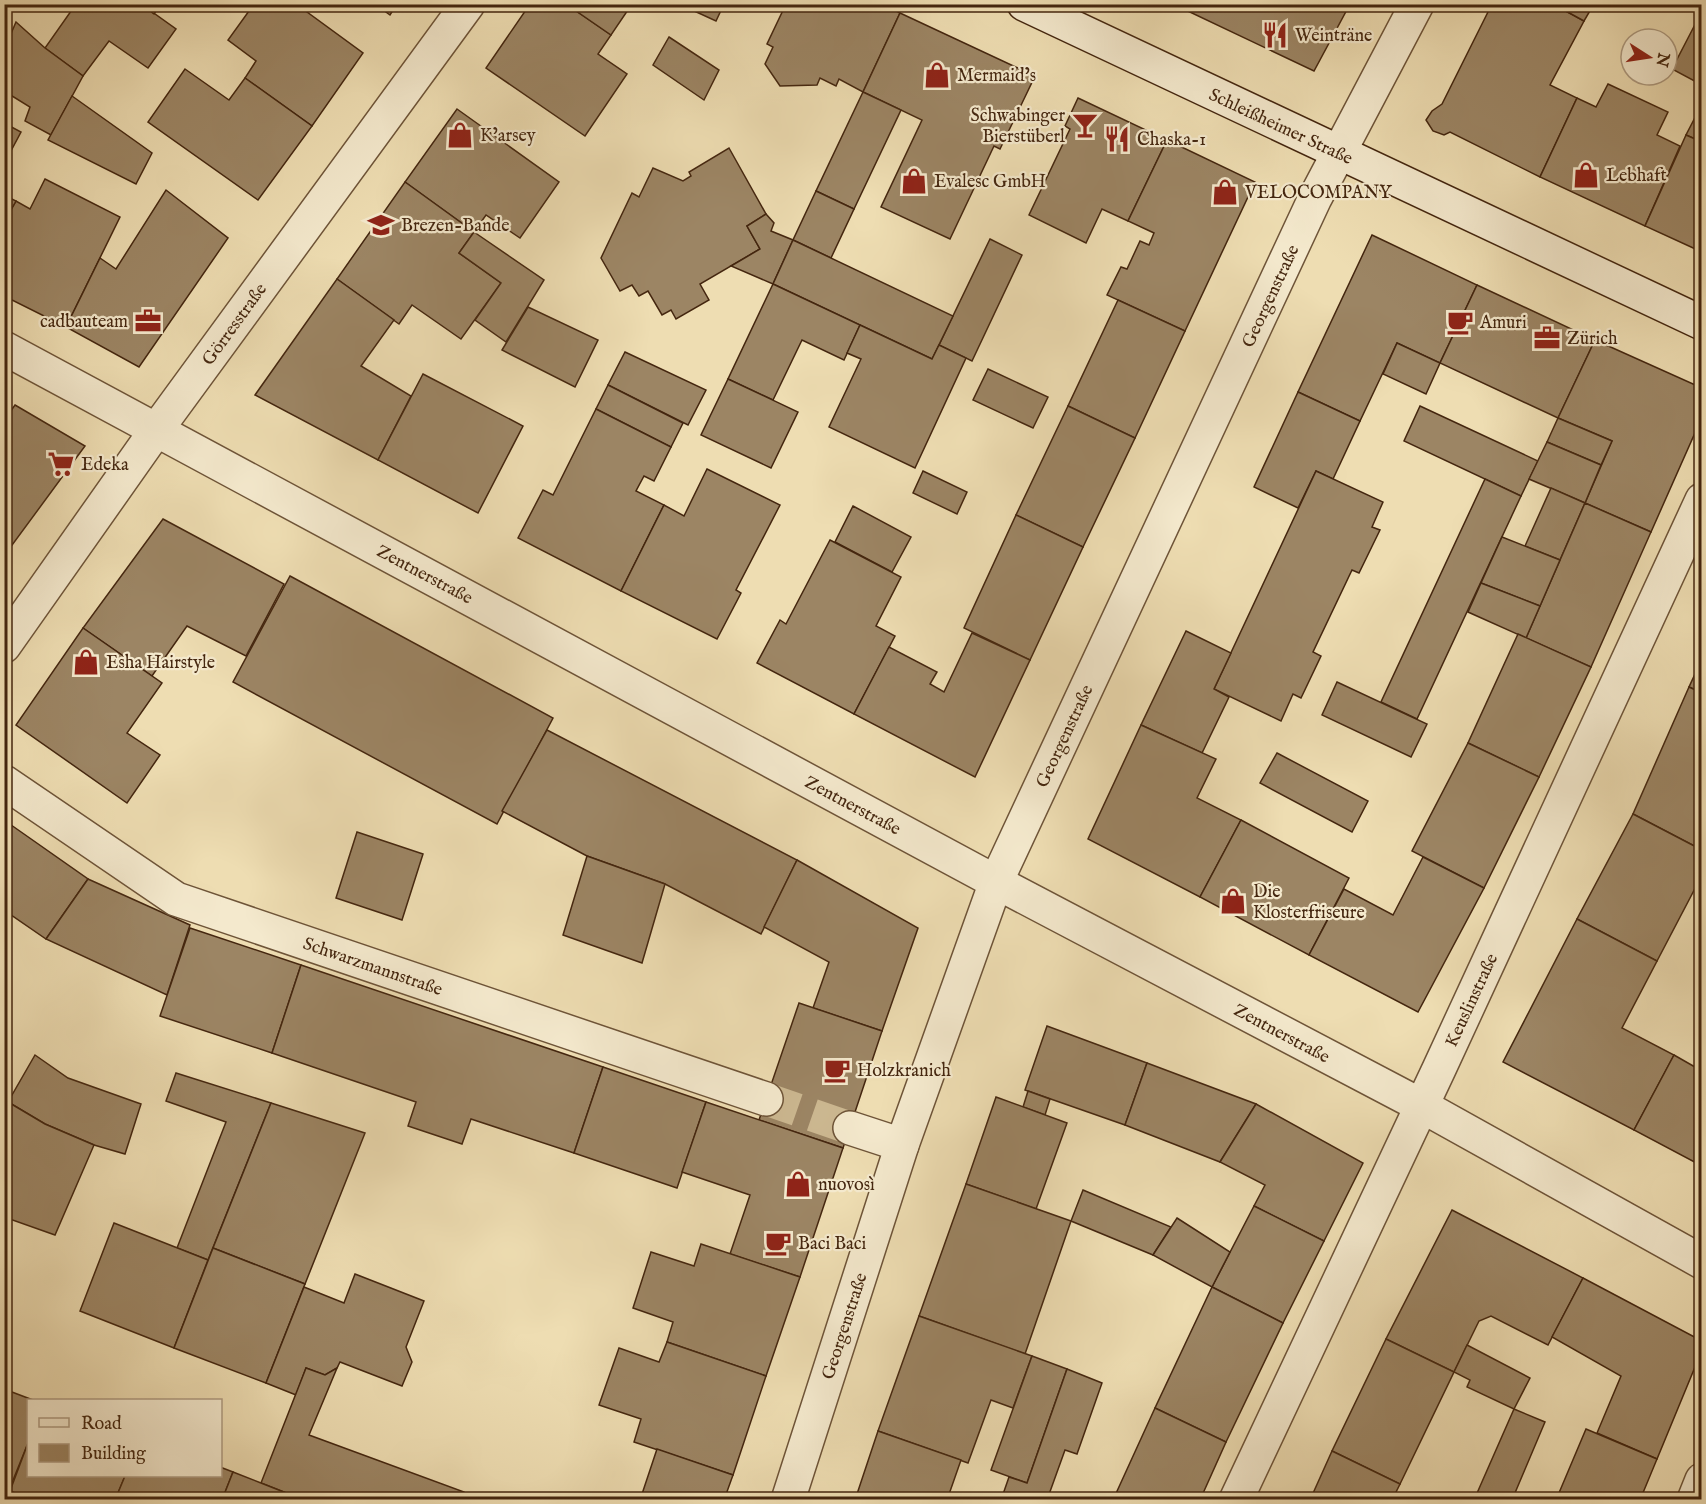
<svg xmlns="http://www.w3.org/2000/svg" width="1706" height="1504" font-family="'IM FELL English',serif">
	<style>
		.building { fill: #9c8564; stroke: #44260f; stroke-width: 1.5 }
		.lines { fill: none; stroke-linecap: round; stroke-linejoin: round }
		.minor-tunnel { stroke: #ccb891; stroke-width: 33; stroke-dasharray: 33 16; stroke-linecap: butt }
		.minor-casing { stroke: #6e5438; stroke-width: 36 }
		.secondary-casing { stroke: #44260f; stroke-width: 36 }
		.minor { stroke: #f4e9cd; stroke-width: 33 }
		.secondary { stroke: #f4e9cd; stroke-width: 33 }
		.labels { text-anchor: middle; stroke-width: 4.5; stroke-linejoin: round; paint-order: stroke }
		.poi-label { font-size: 18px; fill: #44260f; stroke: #f4e9cd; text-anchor: start }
		.street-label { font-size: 18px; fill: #44260f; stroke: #f4e9cd }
	</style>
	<rect width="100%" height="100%" fill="#eeddb2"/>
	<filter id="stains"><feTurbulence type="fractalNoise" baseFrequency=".00333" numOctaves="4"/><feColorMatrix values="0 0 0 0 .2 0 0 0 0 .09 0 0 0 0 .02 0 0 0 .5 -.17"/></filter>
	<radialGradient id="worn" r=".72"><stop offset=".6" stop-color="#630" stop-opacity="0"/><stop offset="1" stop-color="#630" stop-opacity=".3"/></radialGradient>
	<g class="building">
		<path d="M76,4h65l35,25 -28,39 -39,-27 -26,35 -38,-28z"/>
		<path d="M141,4h20l-7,10z"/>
		<path d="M254,4h42l67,49 -51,73 -67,-48 11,-17 -28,-21z"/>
		<path d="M375,4h22l-7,11z"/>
		<path d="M530,4h36l45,31 -13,19 29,20 -42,62 -99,-68z"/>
		<path d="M566,4h66l-21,31z"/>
		<path d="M679,4h45l-8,17z"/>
		<path d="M786,4h97l17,9 -37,79 -24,-13 -3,7 -16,-8 -3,7 -37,1 -15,-22 8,-17 -6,-3z"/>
		<path d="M1173,4h177l-36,67z"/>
		<path d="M1492,4h61l31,17 -34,64 27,13 -37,79 -90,-45 -6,3 -11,-4 -7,-11 6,-9 10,-7z"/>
		<path d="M1553,4h41l-10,17z"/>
		<path d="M1702,11v74l-30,-16z"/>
		<path d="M900,13l135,63 -35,73 -6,-3 -44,93 -69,-32 41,-87 -59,-28z"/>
		<path d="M16,22l29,26 38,28 -32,59 -26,-14 5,-14 -26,-16v-41z"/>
		<path d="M669,37l50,33 -15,30 -51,-35z"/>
		<path d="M185,69l44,31 16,-22 67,48 -54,74 -110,-78z"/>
		<path d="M1608,84l60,28 -11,23 23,11 -35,80 -105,-49 37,-79 19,9z"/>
		<path d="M863,92l38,18 -47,99 -38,-18z"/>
		<path d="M72,96l80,57 -16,31 -88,-44z"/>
		<path d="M1078,98l89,42 -39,81 -26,-12 -16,34 -57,-28 41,-86 -5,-3z"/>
		<path d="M1702,104v38l-16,-7z"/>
		<path d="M457,109l102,73 -39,56 -34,-23 -12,17 -69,-50z"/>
		<path d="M4,123l17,9 -17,32z"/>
		<path d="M1686,135l16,7v110l-57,-26z"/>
		<path d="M1167,140l88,42 -70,149 -78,-36 14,-28 6,2 13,-28 9,4 5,-12 -26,-12z"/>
		<path d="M729,148l37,66 -19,12 13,23 -60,35 9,16 -33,19 -5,-9 -9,5 -14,-24 -9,5 -7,-11 -12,6 -19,-33 31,-65 7,4 14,-29 30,13 8,-5 -2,-4z"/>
		<path d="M45,179l75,38 -54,110 -62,-31v-74l12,-21 14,8z"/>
		<path d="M405,182l69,50 -15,21 42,30 -40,56 -49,-34 -13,19 -62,-45z"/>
		<path d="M166,190l62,48 -89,129 -73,-40 34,-69 16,11z"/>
		<path d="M816,191l38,18 -23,49 -38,-18z"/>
		<path d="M4,195l12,6 -12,21z"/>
		<path d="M766,214l8,9 -3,8 22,9 -20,44 -42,-18 29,-17 -13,-23z"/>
		<path d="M474,232l70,48 -38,62 -31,-22 26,-37 -42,-30z"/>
		<path d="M1372,235l105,50 -37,78 -43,-20 -37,78 -62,-29z"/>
		<path d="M990,239l32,16 -50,106 -33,-16z"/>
		<path d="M793,240l160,76 -21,43 -159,-75z"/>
		<path d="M337,279l57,41 -33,46 50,30 -33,64 -123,-65z"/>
		<path d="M773,284l87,41 -16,35 -42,-20 -29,60 -45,-21z"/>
		<path d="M1477,285l118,55 -37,78 -118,-55z"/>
		<path d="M1118,300l67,31 -50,107 -67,-32z"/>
		<path d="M528,307l70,33 -23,47 -73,-37z"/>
		<path d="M860,325l72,34 7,-14 27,13 -51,110 -86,-41 32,-68 -14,-6z"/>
		<path d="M1595,340l107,48v29l-51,115 -66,-29 27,-62 -54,-23z"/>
		<path d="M1397,343l43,20 -14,31 -43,-20z"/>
		<path d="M625,352l81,38 -18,35 -80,-40z"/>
		<path d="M988,369l60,28 -15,31 -60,-28z"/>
		<path d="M423,374l100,52 -45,87 -100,-53z"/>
		<path d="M728,379l70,33 -27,56 -70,-33z"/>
		<path d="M608,385l75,38 -12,24 -75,-38z"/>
		<path d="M1298,392l62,29 -27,58 -17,-8 -18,37 -44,-21z"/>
		<path d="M15,405l70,41 -81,110v-147l6,3z"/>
		<path d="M1068,406l67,32 -52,109 -67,-32z"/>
		<path d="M1420,406l118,55 -17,35 -117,-55z"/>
		<path d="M596,409l75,38 -17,34 -10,-5 -8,15 28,14 -43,86 -103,-53 25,-48 10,5z"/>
		<path d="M1558,418l54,23 -11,24 -54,-23z"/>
		<path d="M1547,442l54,23 -16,38 -56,-24z"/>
		<path d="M707,469l73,36 -44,85 5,3 -24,46 -96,-48 43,-86 20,11z"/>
		<path d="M923,471l44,21 -10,22 -44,-21z"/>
		<path d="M1316,471l67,31 -11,25 8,3 -21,43 -7,-3 -39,82 8,4 -20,42 -8,-4 -12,27 -67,-32z"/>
		<path d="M1485,479l36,17 -104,223 -36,-17z"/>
		<path d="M1551,488l34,15 -25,57 -35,-14z"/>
		<path d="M1585,503l66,29 -60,135 -65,-29z"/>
		<path d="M853,506l58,31 -19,35 -57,-30z"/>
		<path d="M1016,515l67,32 -53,113 -66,-32z"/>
		<path d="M163,519l121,65 -38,72 -59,-30 -35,50 -69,-48z"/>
		<path d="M1502,537l58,23 -20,46 -59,-23z"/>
		<path d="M830,540l71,37 -25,49 19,10 -41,78 -97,-51 23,-43 6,4z"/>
		<path d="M290,576l263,142 -56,106 -264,-142z"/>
		<path d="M1481,583l59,23 -14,32 -58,-26z"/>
		<path d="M83,628l79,55 -35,50 33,22 -33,48 -111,-78z"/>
		<path d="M1186,631l45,22 -17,36 15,8 -27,56 -61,-28z"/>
		<path d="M972,633l58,27 -55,117 -121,-63 35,-67 48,25 -7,12 14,8z"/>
		<path d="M1518,634l73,33 -52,110 -71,-34z"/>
		<path d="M1702,659v34l-13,-6z"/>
		<path d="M1337,682l90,42 -16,33 -89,-42z"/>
		<path d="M1689,687l13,6v157l-69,-36z"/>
		<path d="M1141,725l75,34 -19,39 44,22 -41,77 -112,-58z"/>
		<path d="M547,730l250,130 -36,74 -96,-50 -78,-28 -85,-45z"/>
		<path d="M1468,743l71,34 -55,111 -72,-37z"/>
		<path d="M1277,753l91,48 -16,31 -92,-49z"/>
		<path d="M1633,814l69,36v25l-45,86 -80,-42z"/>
		<path d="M4,820l84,59 -42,60 -42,-29z"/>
		<path d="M1241,820l108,58 -40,77 -109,-58z"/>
		<path d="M357,832l66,22 -21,66 -66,-22z"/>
		<path d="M587,856l78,28 -23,79 -79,-28z"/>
		<path d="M1423,857l61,31 -66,124 -109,-57 35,-66 49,26z"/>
		<path d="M797,860l121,68 -36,103 -69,-23 16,-46 -65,-35z"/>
		<path d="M88,879l102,46 -23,70 -121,-56z"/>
		<path d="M1577,919l80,42 -35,67 52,27 -40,75 -131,-68z"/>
		<path d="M190,928l111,37 -29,88 -112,-37z"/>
		<path d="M301,965l302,102 -29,86 -103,-34 -9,25 -54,-18 8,-24 -144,-49z"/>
		<path d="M799,1003l83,28 -39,117 -84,-28z"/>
		<path d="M1047,1026l100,37 -22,62 -100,-35z"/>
		<path d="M35,1055l33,23 73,26 -16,50 -31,-9 -49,-21 -37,-22z"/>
		<path d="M1674,1055l28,16v95l-68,-36z"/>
		<path d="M1147,1063l109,41 -36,58 -95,-37z"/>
		<path d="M603,1067l103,35 -29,86 -103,-35z"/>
		<path d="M176,1073l95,30 -63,157 -31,-12 49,-126 -60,-21z"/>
		<path d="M1028,1091l22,8 -5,16 -22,-8z"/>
		<path d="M996,1097l71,26 -31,86 -70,-25z"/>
		<path d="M8,1102l37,22 49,21 -39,90 -51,-18v-37l5,-10 -5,-3v-60z"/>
		<path d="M706,1102l137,46 -43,129 -70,-23 20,-59 -68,-23z"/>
		<path d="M271,1103l94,30 -60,151 -92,-36z"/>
		<path d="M1256,1104l107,59 -39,78 -70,-35 11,-21 -45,-23z"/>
		<path d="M966,1184l105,37 -46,133 -106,-38z"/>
		<path d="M1083,1190l88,37 -18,28 -82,-34z"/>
		<path d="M1254,1206l70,35 -41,82 -71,-36z"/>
		<path d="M1452,1210l131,68 -35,67 -57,-29 -12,5 -25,51 -68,-33z"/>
		<path d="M1177,1218l53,34 -18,35 -59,-32z"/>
		<path d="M114,1223l94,37 -34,88 -94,-37z"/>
		<path d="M701,1244l99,33 -34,99 -99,-34 6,-20 -40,-14 18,-56 43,14z"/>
		<path d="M213,1248l92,36 -39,99 -92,-35z"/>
		<path d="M355,1274l69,27 -18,46 6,15 -10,24 -62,-24 -3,6 -12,7 -19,-7 -10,27 -30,-12 38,-96 40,16z"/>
		<path d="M1583,1278l119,63v9l-45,109 -60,-26 24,-57 -69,-39z"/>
		<path d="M1212,1287l71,36 -57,119 -71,-34z"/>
		<path d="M919,1316l113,40 -19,52 -22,-8 -23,63 -90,-32z"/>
		<path d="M1386,1339l68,33 -54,112 -68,-33z"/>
		<path d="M667,1342l99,34 -33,99 -99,-33 7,-23 -42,-14 20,-57 40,14z"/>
		<path d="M1467,1345l63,33 -16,31 -47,-22 3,-7 -16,-8z"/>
		<path d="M1032,1356l35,13 -40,114 -36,-13z"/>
		<path d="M306,1368l19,7 12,-7 -28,67 155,57v8h-160l-43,-17z"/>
		<path d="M1067,1369l35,14 -25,71 -12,-4 -18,50h-46l8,-23 18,6z"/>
		<path d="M4,1389l29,11h-5v43l-23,57z"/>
		<path d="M1155,1408l71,34 -26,58h-87z"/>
		<path d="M1514,1409l31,13 -33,78h-38z"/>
		<path d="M1586,1429l71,30 -17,41h-84z"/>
		<path d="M878,1431l83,29 -14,40h-92z"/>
		<path d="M28,1443v33h97l-10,24h-82l-23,-9z"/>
		<path d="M657,1449l76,26 -9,25h-84z"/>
		<path d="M1332,1451l68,33 -8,16h-82z"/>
		<path d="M220,1467l13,5 -11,28h-107l10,-24h95z"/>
		<path d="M233,1472l28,11 43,17h-82z"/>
	</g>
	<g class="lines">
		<path class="minor-tunnel" d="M766,1099l84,29"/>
		<g class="minor-casing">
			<g id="minor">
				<path d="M4,348l992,534 426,224 280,156"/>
				<path d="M4,646l153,-217 311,-425"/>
				<path d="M4,782l172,117 590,200"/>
				<path d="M850,1128l52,17"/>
				<path d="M788,1500l114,-355 94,-263 319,-684 102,-194"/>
				<path d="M1236,1500l203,-431 263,-569"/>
				<path d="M1694,1500l8,-20"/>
			</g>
		</g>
		<g class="secondary-casing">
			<path id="secondary" d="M1024,4l678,319"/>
		</g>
		<use href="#minor" class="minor"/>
		<use href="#secondary" class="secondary"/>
	</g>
	<defs>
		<g id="restaurant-bare" transform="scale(2.07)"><path d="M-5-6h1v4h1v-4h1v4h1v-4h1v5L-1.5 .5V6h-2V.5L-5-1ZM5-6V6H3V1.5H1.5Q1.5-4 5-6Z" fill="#8f2418" stroke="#f4e9cd" stroke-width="2.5" paint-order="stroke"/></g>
		<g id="shop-bare" transform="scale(2.07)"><path d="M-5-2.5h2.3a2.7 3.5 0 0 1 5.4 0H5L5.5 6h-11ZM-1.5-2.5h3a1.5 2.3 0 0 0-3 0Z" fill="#8f2418" stroke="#f4e9cd" stroke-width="2.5" paint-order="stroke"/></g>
		<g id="bar-bare" transform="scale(2.07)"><path d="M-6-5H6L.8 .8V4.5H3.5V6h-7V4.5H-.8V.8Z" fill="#8f2418" stroke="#f4e9cd" stroke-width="2.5" paint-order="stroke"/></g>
		<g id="school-bare" transform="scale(2.07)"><path d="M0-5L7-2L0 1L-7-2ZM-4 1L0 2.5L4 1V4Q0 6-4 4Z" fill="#8f2418" stroke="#f4e9cd" stroke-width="2.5" paint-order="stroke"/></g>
		<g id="office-bare" transform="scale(2.07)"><path d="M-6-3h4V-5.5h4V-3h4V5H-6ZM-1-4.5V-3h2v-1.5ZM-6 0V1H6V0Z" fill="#8f2418" stroke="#f4e9cd" stroke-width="2.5" paint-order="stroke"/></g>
		<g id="cafe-bare" transform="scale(2.07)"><path d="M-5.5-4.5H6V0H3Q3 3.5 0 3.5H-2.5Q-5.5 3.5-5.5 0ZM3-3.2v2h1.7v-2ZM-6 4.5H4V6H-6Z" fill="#8f2418" stroke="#f4e9cd" stroke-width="2.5" paint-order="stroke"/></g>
		<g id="supermarket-bare" transform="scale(2.07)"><path d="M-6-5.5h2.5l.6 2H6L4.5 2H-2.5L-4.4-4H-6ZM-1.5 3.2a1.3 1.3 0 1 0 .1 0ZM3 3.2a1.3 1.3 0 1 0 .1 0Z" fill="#8f2418" stroke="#f4e9cd" stroke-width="2.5" paint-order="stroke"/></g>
	</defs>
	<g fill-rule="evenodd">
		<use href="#restaurant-bare" x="1275" y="35"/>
		<use href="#shop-bare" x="937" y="75"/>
		<use href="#bar-bare" x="1085" y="125"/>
		<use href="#shop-bare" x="460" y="135"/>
		<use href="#restaurant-bare" x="1117" y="139"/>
		<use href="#shop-bare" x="1586" y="175"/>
		<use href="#shop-bare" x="914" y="181"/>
		<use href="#shop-bare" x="1225" y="192"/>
		<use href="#school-bare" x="381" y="225"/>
		<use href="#office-bare" x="148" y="321"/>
		<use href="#cafe-bare" x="1460" y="322"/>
		<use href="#office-bare" x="1547" y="338"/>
		<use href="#supermarket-bare" x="61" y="464"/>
		<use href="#shop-bare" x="86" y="662"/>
		<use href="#shop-bare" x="1233" y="901"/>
		<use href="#cafe-bare" x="837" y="1070"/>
		<use href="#shop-bare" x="798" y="1184"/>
		<use href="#cafe-bare" x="778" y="1243"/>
	</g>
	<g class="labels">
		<g class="poi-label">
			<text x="1295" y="41">Weinträne</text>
			<text x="957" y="81">Mermaid’s</text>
			<text x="1065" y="121" text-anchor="end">Schwabinger<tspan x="1065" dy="21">Bierstüberl</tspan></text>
			<text x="480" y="141">K’arsey</text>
			<text x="1137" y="145">Chaska-1</text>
			<text x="1606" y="181">Lebhaft</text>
			<text x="934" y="187">Evalesc GmbH</text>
			<text x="1245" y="198">VELOCOMPANY</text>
			<text x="401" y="231">Brezen-Bande</text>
			<text x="128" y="327" text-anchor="end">cadbauteam</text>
			<text x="1480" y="328">Amuri</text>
			<text x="1567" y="344">Zürich</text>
			<text x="81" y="470">Edeka</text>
			<text x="106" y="668">Esha Hairstyle</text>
			<text x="1253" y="897">Die<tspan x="1253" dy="21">Klosterfriseure</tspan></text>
			<text x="857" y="1076">Holzkranich</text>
			<text x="818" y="1190">nuovosì</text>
			<text x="798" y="1249">Baci Baci</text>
		</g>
		<g class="street-label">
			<text transform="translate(1281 126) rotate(25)" y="6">Schleißheimer Straße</text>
			<text transform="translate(1270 296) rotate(-65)" y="6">Georgenstraße</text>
			<text transform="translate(234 324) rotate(-54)" y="6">Görresstraße</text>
			<text transform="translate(425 574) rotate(28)" y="6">Zentnerstraße</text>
			<text transform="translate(1064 736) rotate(-65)" y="6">Georgenstraße</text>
			<text transform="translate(853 805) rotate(28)" y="6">Zentnerstraße</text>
			<text transform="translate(373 966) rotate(19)" y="6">Schwarzmannstraße</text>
			<text transform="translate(1471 1000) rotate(-65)" y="6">Keuslinstraße</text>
			<text transform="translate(1282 1033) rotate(28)" y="6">Zentnerstraße</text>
			<text transform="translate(844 1326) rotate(-72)" y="6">Georgenstraße</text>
		</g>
	</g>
	<rect width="1706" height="1504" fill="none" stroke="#eeddb2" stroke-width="24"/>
	<rect x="6" y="6" width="1694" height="1492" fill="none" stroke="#44260f" stroke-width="3"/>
	<rect x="12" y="12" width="1682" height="1480" fill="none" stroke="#44260f" stroke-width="1.5"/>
	<rect x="27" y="1399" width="195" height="78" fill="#f4e9cd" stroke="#ae9b81" stroke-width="1.5"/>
	<rect x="39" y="1418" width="30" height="9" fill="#f4e9cd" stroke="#ae9b81" stroke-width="1.5"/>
	<text x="81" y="1429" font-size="18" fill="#44260f">Road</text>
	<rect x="39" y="1444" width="30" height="18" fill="#9c8564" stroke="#ae9b81" stroke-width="1.5"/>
	<text x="81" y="1459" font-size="18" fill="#44260f">Building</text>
	<g transform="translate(1649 57) rotate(102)"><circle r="28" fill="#f4e9cd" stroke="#ae9b81" stroke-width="1.5"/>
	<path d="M0-4.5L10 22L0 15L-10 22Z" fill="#8f2418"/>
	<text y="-9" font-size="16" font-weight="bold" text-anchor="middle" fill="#44260f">N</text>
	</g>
	<rect width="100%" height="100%" filter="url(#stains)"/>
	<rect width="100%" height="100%" fill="url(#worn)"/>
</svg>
